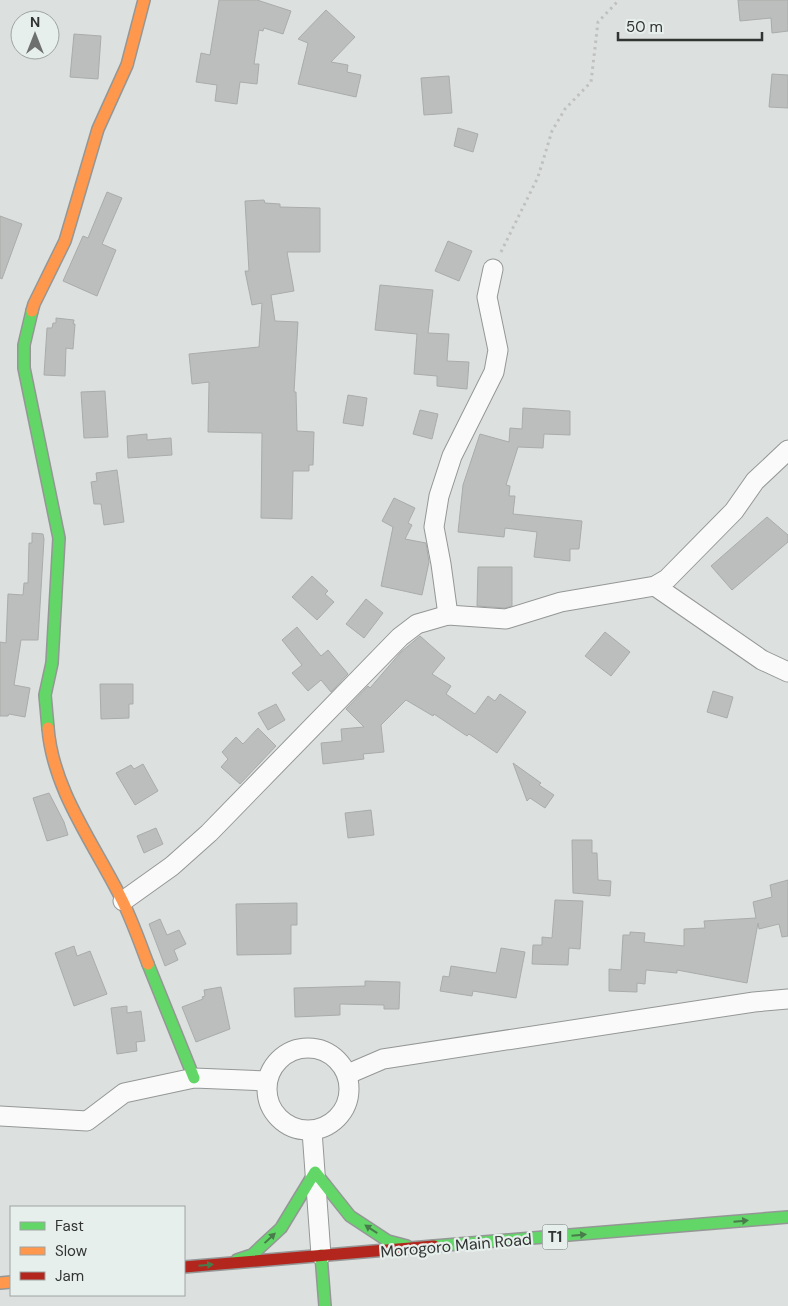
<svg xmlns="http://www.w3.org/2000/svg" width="788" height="1306" font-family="'DM Sans',sans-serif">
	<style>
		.building { fill: #bcbebd; stroke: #a9acaa }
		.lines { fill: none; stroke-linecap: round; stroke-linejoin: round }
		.street-casing { stroke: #949796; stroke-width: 21 }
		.fast-casing { stroke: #949796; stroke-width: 14 }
		.slow-casing { stroke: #949796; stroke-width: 14 }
		.jam-casing { stroke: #949796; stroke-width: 14 }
		.path { stroke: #c0c0c0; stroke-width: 3; stroke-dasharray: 2.5 4; stroke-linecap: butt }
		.street { stroke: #fafafa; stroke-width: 19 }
		.fast { stroke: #63d668; stroke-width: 11 }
		.slow { stroke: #ff974d; stroke-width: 11 }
		.jam { stroke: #b3261e; stroke-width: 11 }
		.oneway { fill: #487d4b }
		.labels { text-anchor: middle; stroke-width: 4.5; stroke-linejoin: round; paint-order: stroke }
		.shield { fill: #e7efec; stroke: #686c6a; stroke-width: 1 }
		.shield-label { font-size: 15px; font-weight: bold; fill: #313433 }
		.street-label { font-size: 16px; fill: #313433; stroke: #e7efec }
	</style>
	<rect width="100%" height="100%" fill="#dce0de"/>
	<g class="building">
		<path d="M219,0h38l34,11 -8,23 -19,-6 -1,3 -4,-1 -5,34h5l-2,20 -17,-2 -3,22 -22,-3 2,-16 -21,-3 5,-29 9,2z"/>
		<path d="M738,0h50v31l-16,2 -1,-15 -31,3z"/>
		<path d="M326,10l29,27 -24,25 17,3 -1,7 14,3 -5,22 -58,-13 10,-41 -10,-4z"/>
		<path d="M74,34l27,2 -3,43 -28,-2z"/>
		<path d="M772,74l16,1v33l-19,-1z"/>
		<path d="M449,76l3,37 -28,2 -3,-37z"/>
		<path d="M458,128l20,6 -5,18 -19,-6z"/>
		<path d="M107,192l15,6 -20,46 14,6 -19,46 -34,-15 20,-45 5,2z"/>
		<path d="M264,200l1,3 15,1v3l40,1v44h-33l7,39 -23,4 4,26 23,1 -4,70h2l1,39 17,1 -1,33h-4v6h-16l-1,48 -31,-1 1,-85 -54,-1 1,-50 -17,2 -3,-30 70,-7 3,-44 -10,2 -7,-34h4l-4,-70z"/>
		<path d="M0,216l22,8 -20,55 -2,-1z"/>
		<path d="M448,241l24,10 -13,30 -24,-10z"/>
		<path d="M380,285l53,5 -5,43 21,1 -2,27 22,1 -2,27 -30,-3v-10l-23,-2 3,-40 -42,-4z"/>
		<path d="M56,318l18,2 -1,4h2l-2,25 -7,-1 -1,28 -21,-1 3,-47h5l1,-5h3z"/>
		<path d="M105,391l3,46 -24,1 -3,-46z"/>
		<path d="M348,395l19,3 -4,28 -20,-3z"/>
		<path d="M523,408l47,3v24l-26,-1 -1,14 -25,-1 -12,38 4,1 -1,10h6l-2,18 69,7 -3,28h-9v12l-36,-4 3,-25 -32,-4 -1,9 -46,-5 5,-47 17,-51 29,8 1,-14 12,1z"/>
		<path d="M420,410l18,4 -6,25 -19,-5z"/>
		<path d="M147,434v6l24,-2 1,17 -44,3 -1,-22z"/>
		<path d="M117,470l7,52 -20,3 -3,-21h-7l-3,-22 6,-1 -1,-8z"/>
		<path d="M394,498l21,10 -7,15 4,2 -7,14 21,4 3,19 -7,33 -41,-9 12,-59 -11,-6z"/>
		<path d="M767,517l21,18v7l-56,48 -21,-24z"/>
		<path d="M32,533l11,1 1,5 -6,101h-17l-7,45 16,3 -5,29 -16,-3 -1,2h-8v-74l6,1 2,-49 15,1 1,-12h4l1,-40h3z"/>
		<path d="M478,567h34v39l-7,2 -28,-2z"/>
		<path d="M312,576l16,15 -3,3 9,8 -17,18 -25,-23z"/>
		<path d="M366,599l17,14 -19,25 -18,-14z"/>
		<path d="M297,627l24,29 7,-6 20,24 -17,18 -10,-12 -13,11 -16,-18 10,-8 -20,-25z"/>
		<path d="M605,632l25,20 -19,24 -26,-20z"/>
		<path d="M420,636l25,22 -13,16 19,12 -5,8 29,20 13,-18 7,5 5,-7 26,18 -29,41 -28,-19 -2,2 -33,-22 -1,2 -27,-16 -25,25 3,27 -21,2 1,5 -41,5 -2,-21 21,-2 -1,-12 23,-2 -18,-18 22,-23 2,2 31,-36z"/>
		<path d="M100,684h33v20h-4v14l-28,1z"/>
		<path d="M713,691l20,6 -6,21 -20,-6z"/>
		<path d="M276,704l9,16 -17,10 -10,-17z"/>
		<path d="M258,728l18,18 -36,38 -19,-17 7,-8 -6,-7 14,-15 7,7z"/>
		<path d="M513,763l28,20 -2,2 15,10 -9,13 -15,-10 -3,3z"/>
		<path d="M143,764l15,27 -23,14 -19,-32 15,-8 3,4z"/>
		<path d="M49,793l15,29 4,13 -21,6 -14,-43z"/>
		<path d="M371,810l3,25 -26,3 -3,-25z"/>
		<path d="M156,828l7,16 -19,9 -7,-17z"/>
		<path d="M572,840h20v13h5l1,27 13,1 -1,15 -37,-3z"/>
		<path d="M788,880v56l-6,1 -3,-13 -20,5 -1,-6 -11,60 -70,-13v3l-31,-3 -1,14 -8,-1v9l-28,-1v-22l12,1 2,-35h7v-3l15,1 -1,9 40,4v-17l21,-1 -1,-7 52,-3 -3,-16 19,-5 -2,-12z"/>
		<path d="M555,900l28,1 -3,48 -11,-1 -1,17 -36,-1 1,-19h9v-8l10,1z"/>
		<path d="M297,903v22h-6v29l-54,1 -1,-51z"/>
		<path d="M160,919l7,16 12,-5 7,14 -12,6 4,10 -13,6 -16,-42z"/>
		<path d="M74,946l3,10 13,-5 17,43 -33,12 -19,-53z"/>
		<path d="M501,948l24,4 -9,46 -43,-7 -1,5 -32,-5 3,-15 6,1 2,-11 45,7z"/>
		<path d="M365,981l35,1 -1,27h-15v-4l-44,-1v11l-45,2 -1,-29 71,-2z"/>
		<path d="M221,987l9,42 -34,13 -14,-35 21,-8 -1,-2 3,-1 -1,-6z"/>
		<path d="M127,1006v7l14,-2 4,30 -9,1 1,9 -20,3 -6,-46z"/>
	</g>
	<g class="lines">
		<g class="street-casing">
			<g id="street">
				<path d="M655,586l107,74 26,12"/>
				<path d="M448,615l-7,-51 -7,-37 5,-31 13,-40 42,-84 4,-22 -11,-53 6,-28"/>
				<path d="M123,901l49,-35 37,-33 191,-196 17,-13 31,-9 58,4 55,-17 94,-16 12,-7 67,-68 21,-30 33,-31"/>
				<circle cx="308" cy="1089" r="41"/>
				<path d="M348,1074l35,-15 371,-57 34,-3"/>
				<path d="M0,1116l87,5 37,-28 70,-15 72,3"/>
				<path d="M312,1131l9,124"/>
			</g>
		</g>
		<g class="fast-casing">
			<g id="fast">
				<path d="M32,311l-8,34v23l35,170 -7,125 -7,32 3,33"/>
				<path d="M148,964l46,114"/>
				<path d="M434,1246l354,-29"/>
				<path d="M321,1255l4,51"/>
				<path d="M237,1260l15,-5 29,-27 34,-56 35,44 38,25 19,5"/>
			</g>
		</g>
		<g class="slow-casing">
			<g id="slow">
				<path d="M32,311l2,-7 31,-63 33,-112 29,-64 17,-65"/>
				<path d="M48,728c5,63 47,117 74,172 10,20 18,43 26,64"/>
				<path d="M0,1283l11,-1"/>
			</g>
		</g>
		<g class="jam-casing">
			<path id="jam" d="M184,1267l250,-21"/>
		</g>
		<path class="path" d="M501,252l37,-75 14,-46 13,-22 26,-27 7,-60 21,-22"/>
		<use href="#street" class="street"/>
		<use href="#fast" class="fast"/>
		<use href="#slow" class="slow"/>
		<use href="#jam" class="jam"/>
	</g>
	<defs><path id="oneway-solid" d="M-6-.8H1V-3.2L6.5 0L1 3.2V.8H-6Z" transform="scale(1.25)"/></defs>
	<g class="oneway">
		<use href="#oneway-solid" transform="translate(741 1221) rotate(-5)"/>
		<use href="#oneway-solid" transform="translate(371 1229) rotate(-147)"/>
		<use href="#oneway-solid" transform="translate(579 1235) rotate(-5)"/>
		<use href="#oneway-solid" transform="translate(270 1238) rotate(-43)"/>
		<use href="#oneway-solid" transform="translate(206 1265) rotate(-5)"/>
	</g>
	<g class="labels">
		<rect class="shield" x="542.5" y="1224.5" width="25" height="25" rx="4"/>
		<g class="shield-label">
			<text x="555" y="1242">T1</text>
		</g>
		<g class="street-label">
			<text transform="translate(456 1245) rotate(-5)" y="6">Morogoro Main Road</text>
		</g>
	</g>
	<rect x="10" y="1206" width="175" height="90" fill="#e7efec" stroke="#9ea4a2"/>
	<rect x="20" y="1222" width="25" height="8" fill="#63d668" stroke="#9ea4a2"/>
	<text x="55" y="1231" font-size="15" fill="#313433">Fast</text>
	<rect x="20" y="1247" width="25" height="8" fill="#ff974d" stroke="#9ea4a2"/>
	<text x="55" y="1256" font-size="15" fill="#313433">Slow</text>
	<rect x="20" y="1272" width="25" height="8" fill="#b3261e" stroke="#9ea4a2"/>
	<text x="55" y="1281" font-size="15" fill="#313433">Jam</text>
	<g transform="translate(35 35)"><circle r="24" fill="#e7efec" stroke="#9ea4a2"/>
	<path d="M0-4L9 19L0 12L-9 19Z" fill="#6d706f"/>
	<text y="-8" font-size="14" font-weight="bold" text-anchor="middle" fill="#313433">N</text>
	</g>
	<path d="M618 32v8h144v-8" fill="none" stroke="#313433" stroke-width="2.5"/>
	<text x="626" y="32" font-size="15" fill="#313433" stroke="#e7efec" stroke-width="4" paint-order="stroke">50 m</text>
</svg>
